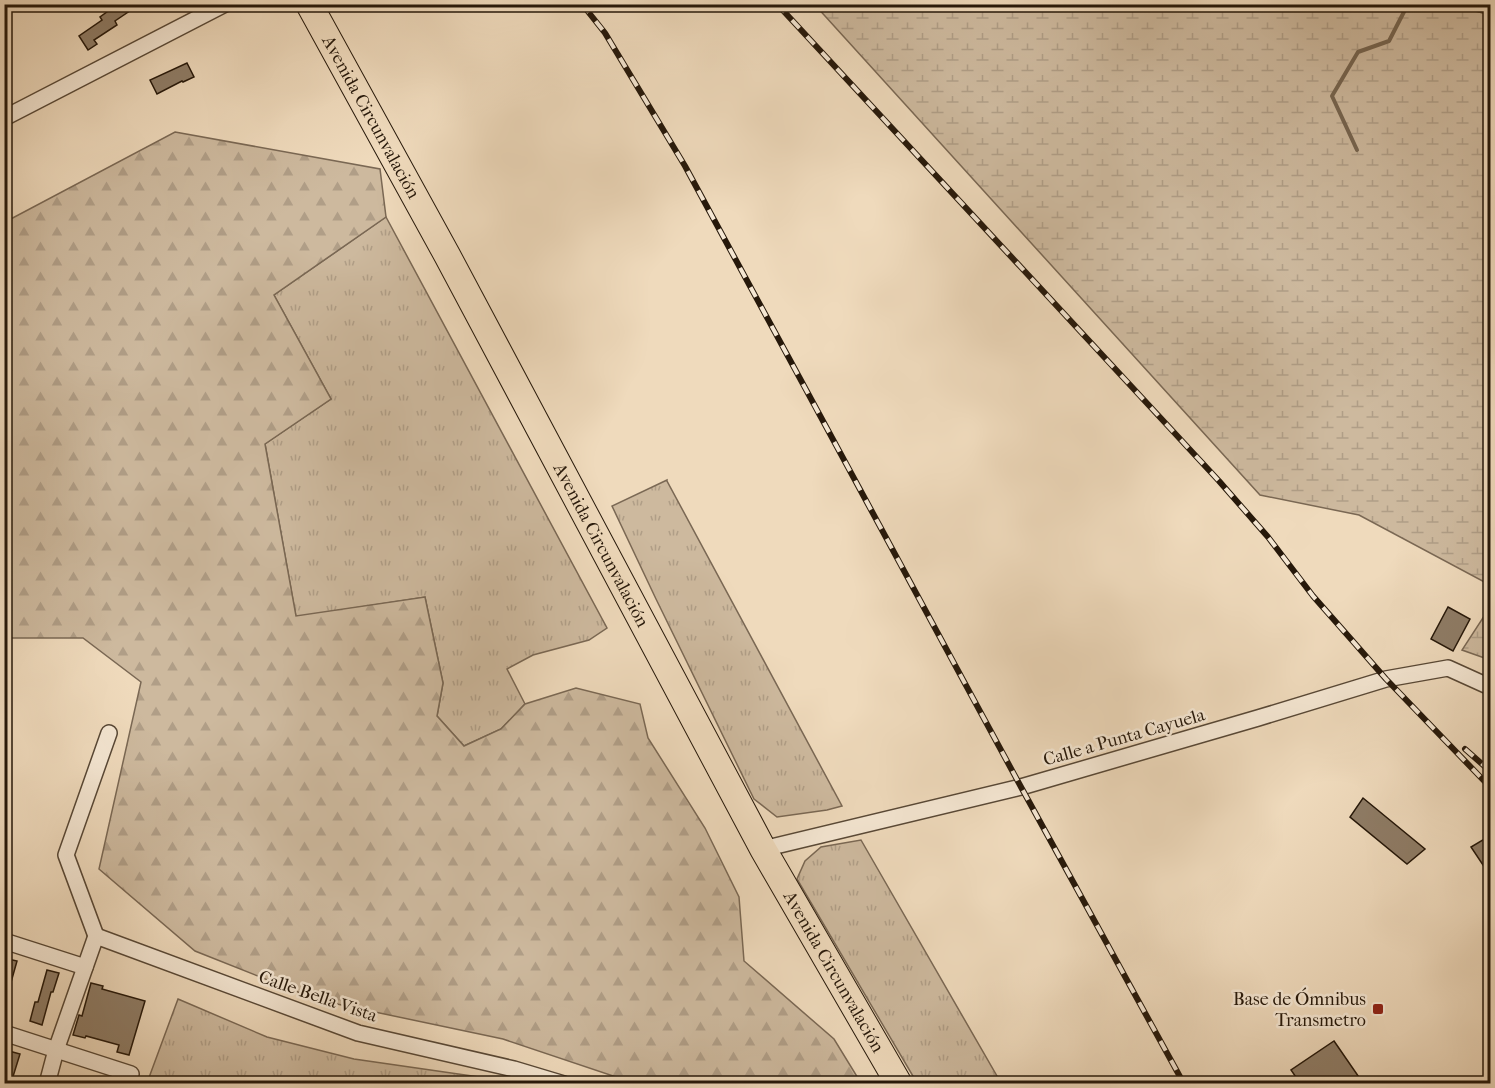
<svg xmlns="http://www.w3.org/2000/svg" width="1495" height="1088" font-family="'IM FELL French Canon',serif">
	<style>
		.grass { fill: url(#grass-tufts); stroke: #7a6854; stroke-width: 1.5 }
		.forest { fill: url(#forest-firs); stroke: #7a6854; stroke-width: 1.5 }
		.wetland { fill: url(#wetland-marsh); stroke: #7a6854; stroke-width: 1.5 }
		.water { fill: url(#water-waves); stroke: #766550; stroke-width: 1.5 }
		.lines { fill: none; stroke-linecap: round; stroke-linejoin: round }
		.stream { stroke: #766550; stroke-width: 4 }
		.building { fill: #8f7d67; stroke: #26180a; stroke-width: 1.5 }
		.minor-casing { stroke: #584836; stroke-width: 18 }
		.trunk-casing { stroke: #26180a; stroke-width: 28 }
		.minor { stroke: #f5e7d3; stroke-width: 15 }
		.trunk { stroke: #efdabc; stroke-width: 26 }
		.rail-casing { stroke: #26180a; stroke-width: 6 }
		.rail { stroke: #f5e7d3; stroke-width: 4; stroke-dasharray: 11; stroke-linecap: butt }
		.poi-dot { fill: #8f2418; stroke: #f5e7d3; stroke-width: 2 }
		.labels { text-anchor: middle; stroke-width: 5; stroke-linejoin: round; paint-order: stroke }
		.street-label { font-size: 18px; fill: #26180a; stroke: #f5e7d3 }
		.poi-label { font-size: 18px; fill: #26180a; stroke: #f5e7d3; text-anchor: end }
	</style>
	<defs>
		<pattern id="grass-tufts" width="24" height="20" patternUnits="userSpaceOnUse" patternTransform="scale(1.5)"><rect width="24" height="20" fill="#cdb99e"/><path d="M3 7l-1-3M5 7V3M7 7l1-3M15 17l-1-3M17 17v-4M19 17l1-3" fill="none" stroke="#b09e87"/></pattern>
		<pattern id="forest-firs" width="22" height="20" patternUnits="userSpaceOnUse" patternTransform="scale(1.5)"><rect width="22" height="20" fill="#cdb99e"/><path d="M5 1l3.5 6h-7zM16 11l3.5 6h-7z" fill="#b09e87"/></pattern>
		<pattern id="wetland-marsh" width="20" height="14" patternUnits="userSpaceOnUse" patternTransform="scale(1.5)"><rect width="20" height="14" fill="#cdb99e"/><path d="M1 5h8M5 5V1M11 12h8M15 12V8" fill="none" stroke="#b09e87"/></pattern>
		<pattern id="water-waves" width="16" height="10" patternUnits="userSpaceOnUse" patternTransform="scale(1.5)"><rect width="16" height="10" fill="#ab987f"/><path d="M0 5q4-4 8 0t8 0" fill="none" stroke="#8b7b66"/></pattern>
	</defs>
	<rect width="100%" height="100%" fill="#efdabc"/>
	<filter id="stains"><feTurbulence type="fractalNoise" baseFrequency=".00333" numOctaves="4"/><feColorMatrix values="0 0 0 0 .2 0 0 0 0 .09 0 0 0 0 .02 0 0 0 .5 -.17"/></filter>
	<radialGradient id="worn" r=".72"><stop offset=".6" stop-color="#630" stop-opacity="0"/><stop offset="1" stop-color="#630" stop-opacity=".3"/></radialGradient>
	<g class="grass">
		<path d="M386,217l221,411 -18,12 -56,15 -26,14 18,35 -24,25 -37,17 -27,-30 6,-33 -18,-86 -129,20 -31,-173 66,-45 -57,-104z"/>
		<path d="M667,480v1l175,325 -15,4 -50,7 -23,-18 -98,-200 -44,-93z"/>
		<path d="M861,840l140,243h-84l-120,-204 8,-18 16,-14z"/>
		<path d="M178,999l89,38 87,22 132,19 15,5h-354z"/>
	</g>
	<path class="forest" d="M175,132l205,37 6,48 -112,78 57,104 -66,45 31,172 129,-19 18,86 -6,33 27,30 37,-17 24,-25 51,-16 64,16 8,34 57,90 34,69 5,64 90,78 27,44h-227l-131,-44 -185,-39 -123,-49 -96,-82 42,-187 -58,-44h-78v-416z"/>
	<g class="wetland">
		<path d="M1453,4l37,11v570l-131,-70 -99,-20 -445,-490z"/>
		<path d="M1490,607v53l-28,-10z"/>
	</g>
	<path class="water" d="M1453,5h37v10z"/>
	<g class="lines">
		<path class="stream" d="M1357,150l-25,-54 26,-44 31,-11 19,-37"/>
	</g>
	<g class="building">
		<path d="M118,4h22l-25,17 2,4 -23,15 3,4 -9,6 -9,-14 23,-16 -2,-3z"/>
		<path d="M187,63l7,14 -11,5 -1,-1 -25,13 -7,-14z"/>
		<path d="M1448,607l22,12 -17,32 -22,-12z"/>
		<path d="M1363,798l62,51 -18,15 -57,-47z"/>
		<path d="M1491,835v42l-20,-30z"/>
		<path d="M4,958l13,3 -9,32h-4z"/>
		<path d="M47,970l12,3 -6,19h-2l-9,33 -12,-4 5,-19h3z"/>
		<path d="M91,983l12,3 -1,3 43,12 -16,54 -12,-3 2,-7 -33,-9 -1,2 -12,-3 6,-20 3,1z"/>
		<path d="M1334,1041l29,42h-63l-9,-13z"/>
		<path d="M9,1051l11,3 -9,29h-7v-14z"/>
	</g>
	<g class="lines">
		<g class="minor-casing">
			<g id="minor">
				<path d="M4,118l221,-114"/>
				<path d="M763,849l258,-62 237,-69 128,-39 62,-11 42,19"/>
				<path d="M96,936l-30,-81 43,-122"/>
				<path d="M4,941l81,26"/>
				<path d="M4,1033l127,41"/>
				<path d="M47,1084l9,-34 40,-114 262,97 156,36 50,15"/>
			</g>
		</g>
		<g class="trunk-casing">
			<g id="trunk">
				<path id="s1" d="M309,4l138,251 316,594 136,235"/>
			</g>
		</g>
		<use href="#minor" class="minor"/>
		<use href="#trunk" class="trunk"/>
		<g class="rail-casing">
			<g id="rail">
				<path d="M582,4l23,29 80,133 336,621 163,297"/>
				<path d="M777,4l442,477 49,56 45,59 37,42 36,41 104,108"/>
				<path d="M1465,749l25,22"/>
			</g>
		</g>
		<use href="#rail" class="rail"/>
	</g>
	<rect class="poi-dot" x="1372" y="1003" width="12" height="12" rx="3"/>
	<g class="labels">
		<g class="street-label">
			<text dy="6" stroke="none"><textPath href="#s1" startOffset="129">Avenida Circunvalación</textPath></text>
			<text dy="6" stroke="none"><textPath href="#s1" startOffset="615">Avenida Circunvalación</textPath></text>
			<text transform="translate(1124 737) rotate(-16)" y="6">Calle a Punta Cayuela</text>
			<text dy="6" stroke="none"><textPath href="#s1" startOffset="1101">Avenida Circunvalación</textPath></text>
			<text transform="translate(318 996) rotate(19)" y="6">Calle Bella Vista</text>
		</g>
		<g class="poi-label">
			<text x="1366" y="1005">Base de Ómnibus<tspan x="1366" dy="21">Transmetro</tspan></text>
		</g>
	</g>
	<rect width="1495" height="1088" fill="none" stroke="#efdabc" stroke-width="24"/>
	<rect x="6" y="6" width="1483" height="1076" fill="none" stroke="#26180a" stroke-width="3"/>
	<rect x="12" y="12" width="1471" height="1064" fill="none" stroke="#26180a" stroke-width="1.5"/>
	<rect width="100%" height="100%" filter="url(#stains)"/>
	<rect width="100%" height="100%" fill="url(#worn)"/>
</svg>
